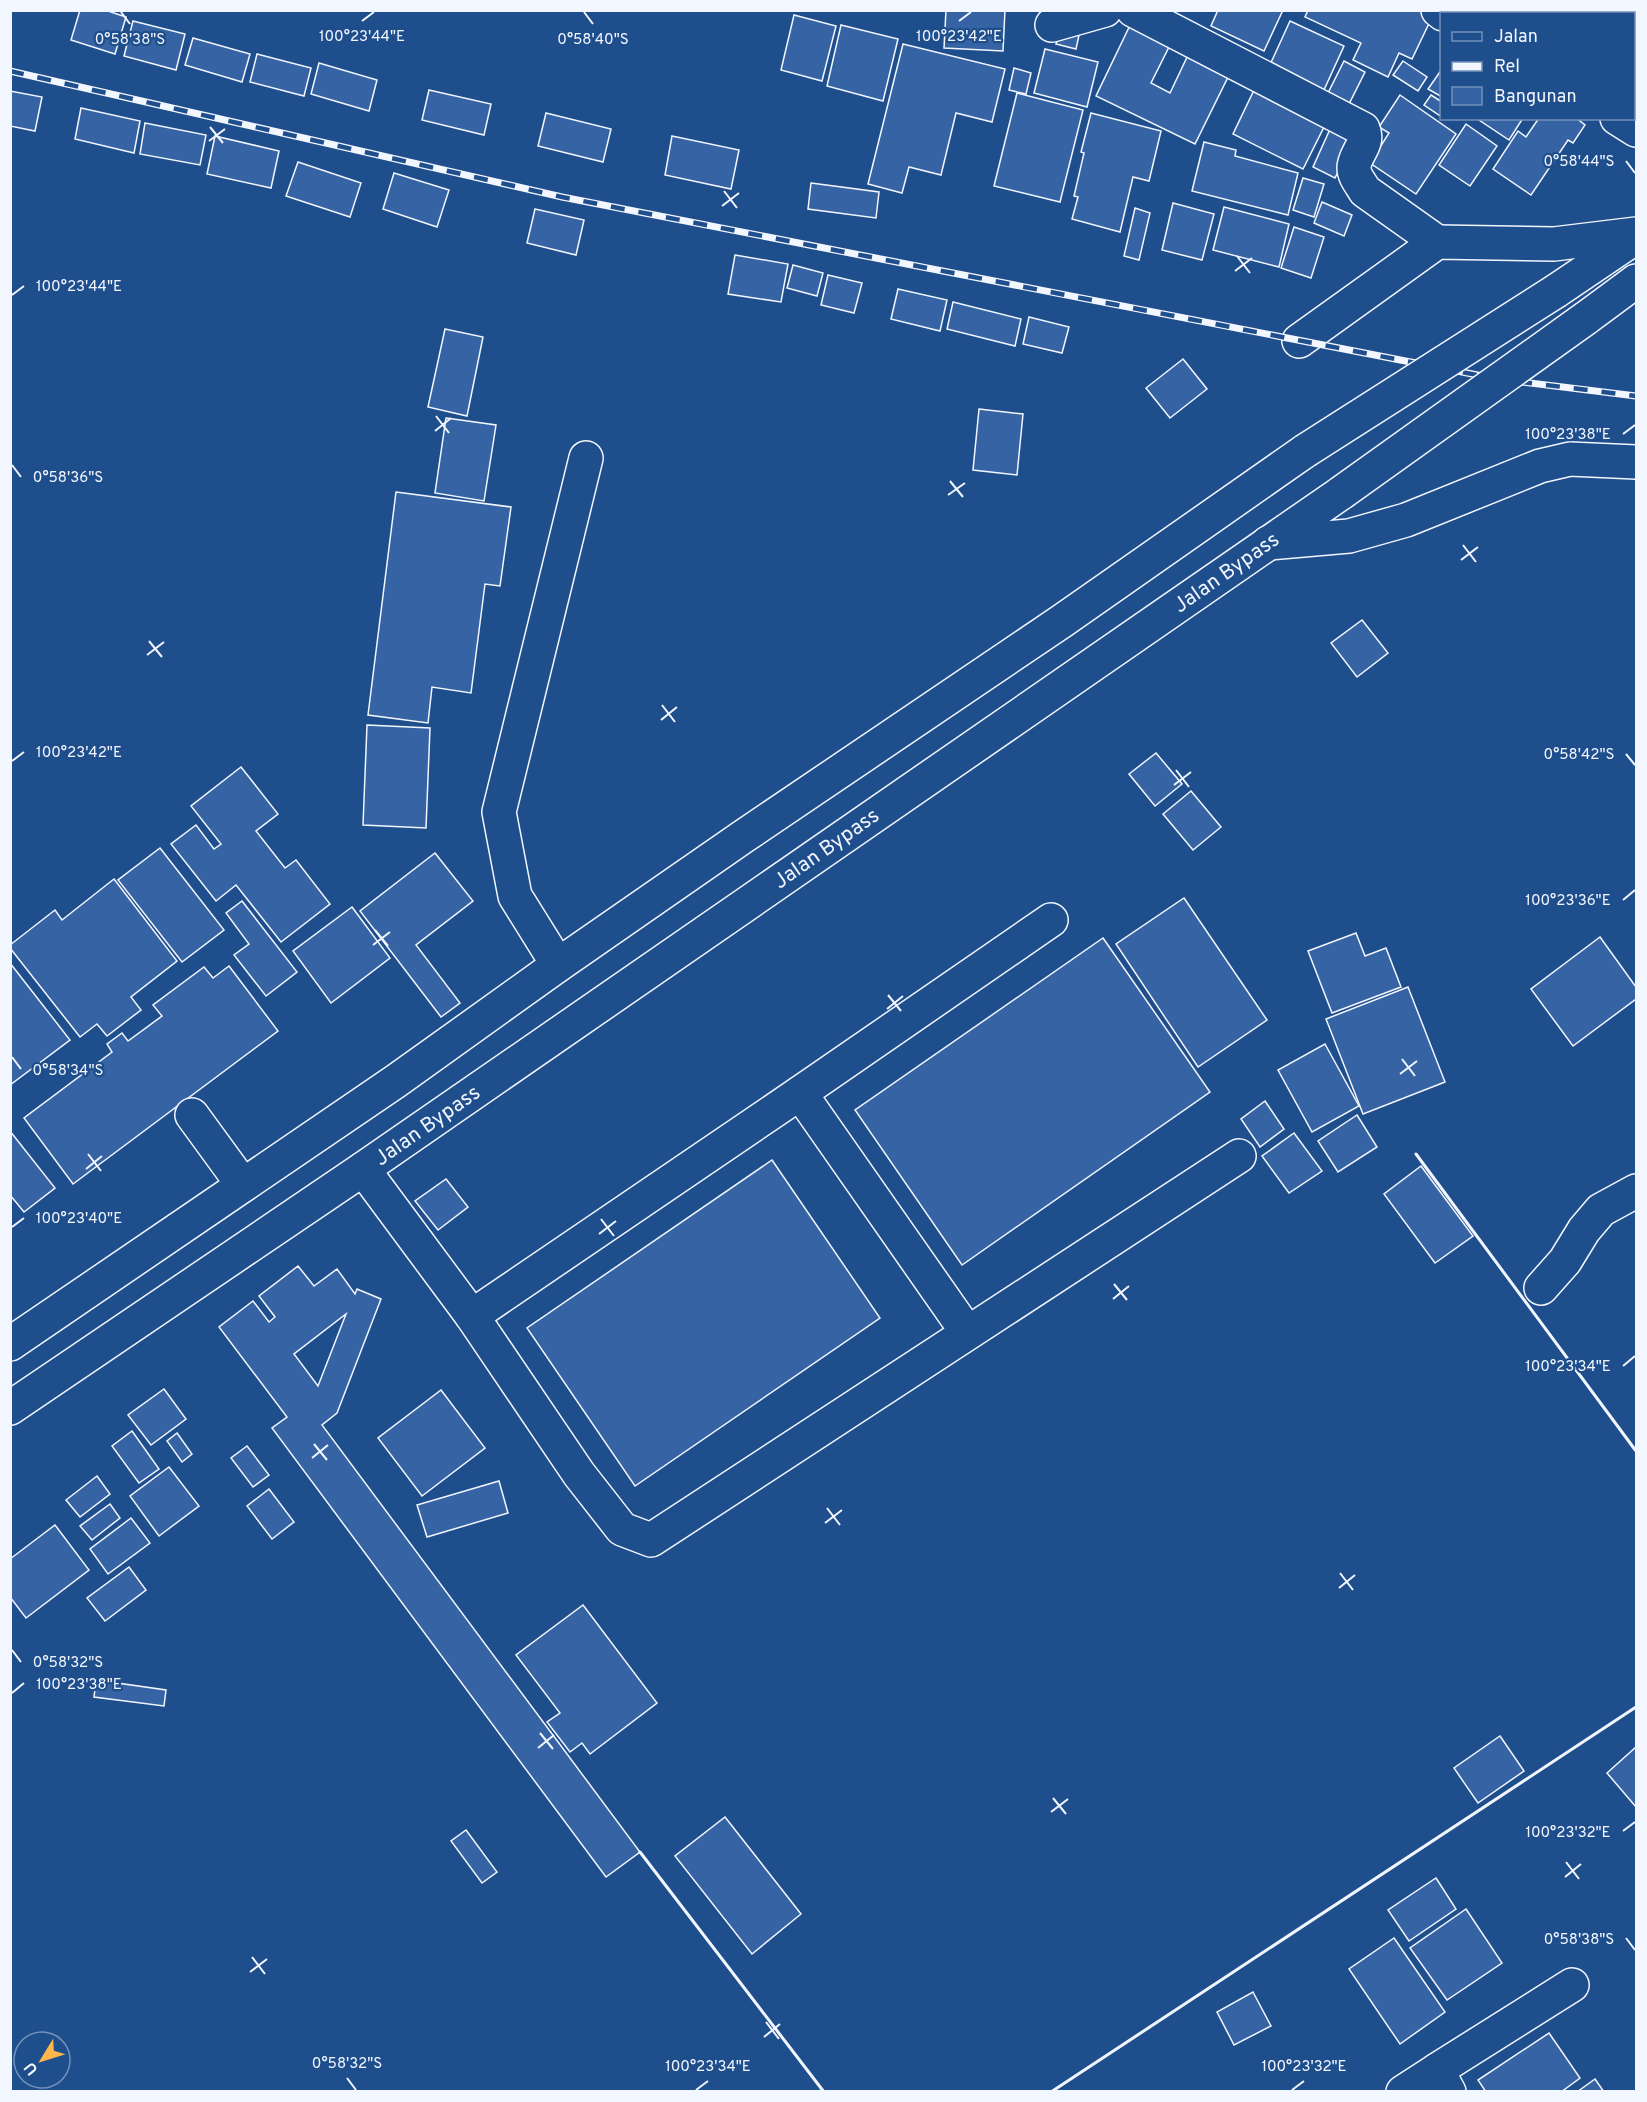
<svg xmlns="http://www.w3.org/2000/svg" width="1647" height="2102" font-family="Overpass,sans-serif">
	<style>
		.building { fill: #3563a3; stroke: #f2f6ff; stroke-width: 1.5; fill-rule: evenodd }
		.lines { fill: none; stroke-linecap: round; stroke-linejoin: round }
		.minor-casing { stroke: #f2f6ff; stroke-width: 36 }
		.highway-casing { stroke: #f2f6ff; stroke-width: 36 }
		.minor { stroke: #1f4e8c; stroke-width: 33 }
		.highway { stroke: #1f4e8c; stroke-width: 33 }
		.rail-casing { stroke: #f2f6ff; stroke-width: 7 }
		.rail { stroke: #1f4e8c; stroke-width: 4.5; stroke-dasharray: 14; stroke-linecap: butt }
		.highway-bridge-casing { stroke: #f2f6ff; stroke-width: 36; stroke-linecap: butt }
		.highway-bridge { stroke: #1f4e8c; stroke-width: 33 }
		.wall { stroke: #f2f6ff; stroke-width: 3 }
		.ticks { fill: none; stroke: #f2f6ff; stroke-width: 2 }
		.labels { text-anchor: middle; stroke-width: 4.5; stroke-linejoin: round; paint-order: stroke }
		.street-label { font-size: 21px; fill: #f2f6ff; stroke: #1f4e8c }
		.ticks-label { font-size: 15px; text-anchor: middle; fill: #f2f6ff; stroke: #1f4e8c; stroke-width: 4.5; stroke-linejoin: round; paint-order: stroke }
	</style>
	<rect width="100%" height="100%" fill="#1f4e8c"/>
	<g class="building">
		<path d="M80,10h25l21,7 -11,37 -44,-14z"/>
		<path d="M946,10h59l-2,41 -59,-3z"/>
		<path d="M1218,10h65l-19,41 -53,-25z"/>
		<path d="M1308,10h116l9,5 -21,44 -13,-6 -11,24 -35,-17 8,-17 -56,-26z"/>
		<path d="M1554,10h31l3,4h-37z"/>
		<path d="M1597,10h39l-3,4h-33z"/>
		<path d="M794,15l42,11 -14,55 -41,-11z"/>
		<path d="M1134,17l40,20 -23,46 19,10 19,-40 41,20 -35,71 -99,-48z"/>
		<path d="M133,21l52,13 -9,36 -52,-14z"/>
		<path d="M1290,21l54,25 -21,46 -54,-25z"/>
		<path d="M841,25l57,14 -15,62 -56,-15z"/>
		<path d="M1060,30l19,5 -3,14 -20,-5z"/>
		<path d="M193,38l57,16 -8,28 -57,-17z"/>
		<path d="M903,44l102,25 -13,53 -36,-9 -15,62 -32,-8 -7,26 -34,-9z"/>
		<path d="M1045,49l53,13 -11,45 -53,-14z"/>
		<path d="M257,54l54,14 -7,28 -54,-14z"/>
		<path d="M1344,61l21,11 -17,34 -21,-11z"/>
		<path d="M1403,61l24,16 -9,14 -25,-16z"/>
		<path d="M319,63l58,17 -8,31 -58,-17z"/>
		<path d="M1014,68l17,5 -5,21 -17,-4z"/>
		<path d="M1442,69v28l-14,-8z"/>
		<path d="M1255,88l71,35 -23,46 -70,-35z"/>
		<path d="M429,90l62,14 -7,31 -62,-15z"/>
		<path d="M10,91l32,6 -7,34 -25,-5z"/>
		<path d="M1017,93l66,17 -23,92 -66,-16z"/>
		<path d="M1400,95l56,39 -40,60 -46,-31 19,-30 -10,-6z"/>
		<path d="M1431,95l11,7v15l-18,-12z"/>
		<path d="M81,108l59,13 -6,32 -59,-14z"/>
		<path d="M546,113l65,16 -8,33 -65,-16z"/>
		<path d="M1091,113l70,18 -12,50 -16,-4 -13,55 -48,-13 6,-22 -4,-1 10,-43 -3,-1z"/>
		<path d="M1476,118h47l-14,22z"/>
		<path d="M1539,118h37l9,7 -12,18 -5,-3 -37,55 -38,-26 25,-38 8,6z"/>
		<path d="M145,123l61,12 -6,30 -60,-11z"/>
		<path d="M1466,124l31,22 -27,40 -31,-21z"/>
		<path d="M1331,127l23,11 -19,40 -22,-11z"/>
		<path d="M215,136l64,15 -8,37 -64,-14z"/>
		<path d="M672,136l67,14 -8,39 -66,-14z"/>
		<path d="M1204,142l32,8 -1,6 63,17 -10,42 -96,-24z"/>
		<path d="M298,162l63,21 -11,34 -64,-21z"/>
		<path d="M394,173l55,17 -12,37 -54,-18z"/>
		<path d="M1303,178l21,6 -10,33 -21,-7z"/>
		<path d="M811,183l68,9 -3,26 -68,-9z"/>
		<path d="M1322,202l30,13 -8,21 -30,-13z"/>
		<path d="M1173,203l41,11 -12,46 -40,-10z"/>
		<path d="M1224,207l65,17 -10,43 -66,-17z"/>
		<path d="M1135,208l15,5 -11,47 -15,-4z"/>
		<path d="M535,209l49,11 -8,35 -49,-12z"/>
		<path d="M1294,227l30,10 -13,41 -30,-10z"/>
		<path d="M735,255l53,9 -7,38 -53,-8z"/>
		<path d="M793,265l30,8 -6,23 -30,-8z"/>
		<path d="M828,275l34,8 -8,30 -33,-8z"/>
		<path d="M898,289l49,11 -7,31 -49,-12z"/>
		<path d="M953,302l68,17 -6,27 -68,-17z"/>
		<path d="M1029,317l40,10 -7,26 -39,-9z"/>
		<path d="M445,329l38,8 -16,79 -39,-9z"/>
		<path d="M1183,359l24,30 -37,29 -24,-30z"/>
		<path d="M979,409l44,5 -6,61 -44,-5z"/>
		<path d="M446,418l50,7 -12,76 -49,-8z"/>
		<path d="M396,492l115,15 -11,79 -15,-2 -14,109 -39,-6 -4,36 -60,-8z"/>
		<path d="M1362,620l26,33 -31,24 -26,-34z"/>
		<path d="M367,725l63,3 -4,100 -63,-3z"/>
		<path d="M1156,753l26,31 -27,22 -26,-32z"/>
		<path d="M241,767l37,47 -22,17 29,37 11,-8 34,44 -49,38 -45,-57 -20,16 -45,-57 25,-19 18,24 7,-5 -30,-38z"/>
		<path d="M1191,791l30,36 -28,23 -30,-36z"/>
		<path d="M160,848l64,82 -42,32 -64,-82z"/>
		<path d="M435,853l38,48 -57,44 44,58 -19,14 -81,-106z"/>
		<path d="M114,879l63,82 -46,36 10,13 -34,26 -10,-12 -17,13 -70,-89v-3l45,-35 7,10z"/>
		<path d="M1184,898l83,122 -69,47 -82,-123z"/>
		<path d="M242,901l55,71 -31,24 -32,-41 15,-11 -23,-31z"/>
		<path d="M352,907l38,51 -59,45 -38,-52z"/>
		<path d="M1356,933l9,23 21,-8 15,39 -69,26 -24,-62z"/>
		<path d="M1600,937l36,50v12l-63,47 -42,-57z"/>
		<path d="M1103,938l107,154 -248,173 -107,-155z"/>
		<path d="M10,963l60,77 -60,45z"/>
		<path d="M229,966l49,65 -205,153 -49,-66 88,-66 -5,-8 15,-11 6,8 34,-25 -9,-11 51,-38 9,11z"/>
		<path d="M1408,987l37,95 -82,32 -37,-95z"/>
		<path d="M1325,1044l34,62 -47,26 -34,-62z"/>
		<path d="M1265,1101l19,28 -24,18 -19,-28z"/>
		<path d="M1357,1115l20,32 -39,25 -20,-31z"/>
		<path d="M10,1131l45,57 -31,24 -14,-17z"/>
		<path d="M1294,1133l28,38 -33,22 -27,-37z"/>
		<path d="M772,1160l108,158 -245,168 -108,-158z"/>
		<path d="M1421,1166l52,70 -38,27 -51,-69z"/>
		<path d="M446,1179l22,28 -30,23 -23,-29z"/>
		<path d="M298,1266l16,20 23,-17 18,25 2,-5 24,10 -44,114 -15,12 318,427 -34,25 -334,-449 15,-11 -68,-90 34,-26 16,21 6,-5 -16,-21zM346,1314l-28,72 -24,-32z"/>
		<path d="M164,1389l22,30 -35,26 -23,-30z"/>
		<path d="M441,1390l44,58 -63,48 -44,-58z"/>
		<path d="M132,1431l27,38 -20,14 -27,-37z"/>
		<path d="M177,1433l15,21 -10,8 -15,-21z"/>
		<path d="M247,1446l22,29 -16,12 -22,-29z"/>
		<path d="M169,1467l30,39 -40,30 -29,-40z"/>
		<path d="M97,1476l13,18 -30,23 -14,-17z"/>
		<path d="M499,1481l9,32 -81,24 -10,-32z"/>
		<path d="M269,1489l25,33 -22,17 -25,-33z"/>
		<path d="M110,1504l10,14 -28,22 -12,-14z"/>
		<path d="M131,1518l19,25 -42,31 -18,-25z"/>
		<path d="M55,1525l34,45 -63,48 -16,-21v-38z"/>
		<path d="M129,1567l17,23 -41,31 -18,-23z"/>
		<path d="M583,1605l74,98 -67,51 -8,-11 -12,9 -23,-30 13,-9 -44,-58z"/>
		<path d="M96,1680l70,10 -2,16 -70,-9z"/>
		<path d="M1500,1736l24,35 -46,32 -24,-35z"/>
		<path d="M1636,1747v60l-29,-34z"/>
		<path d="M725,1817l76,97 -49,40 -77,-98z"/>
		<path d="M466,1830l31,42 -15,11 -31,-42z"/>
		<path d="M1436,1878l20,31 -47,32 -21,-31z"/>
		<path d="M1466,1909l36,54 -55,37 -37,-52z"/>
		<path d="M1394,1938l51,74 -45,32 -51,-75z"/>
		<path d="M1253,1992l18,34 -37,19 -17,-33z"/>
		<path d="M1549,2033l31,45 -19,14h-75l-8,-12z"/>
		<path d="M1595,2079l9,13h-27z"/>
	</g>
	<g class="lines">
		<g class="minor-casing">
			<g id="minor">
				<path d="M1133,10l230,119c7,15 -9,25 -9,39 0,8 7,16 11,23l72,51"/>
				<path d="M1438,10l5,4"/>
				<path d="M1052,25l53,-15"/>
				<path d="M1617,118l19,12"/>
				<path d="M1299,341l138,-99 117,2 82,-10"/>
				<path d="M1268,543l81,-7 57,-16 134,-54 30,-7 66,3"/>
				<path d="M558,965l-43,-69 -16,-84 87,-354"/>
				<path d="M800,1093l167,239"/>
				<path d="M192,1115l51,70"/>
				<path d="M363,1169l109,147 107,158 43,55 29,11 588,-384"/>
				<path d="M1541,1288l24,-27 19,-31 17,-20 35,-19"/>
				<path d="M472,1316l328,-223 251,-173"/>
				<path d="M1403,2092l34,-22"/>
				<path d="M1449,2092l-12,-22 135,-85"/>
			</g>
		</g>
		<g class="highway-casing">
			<g id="highway">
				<path d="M1556,291l80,-54"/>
				<path d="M1586,318l50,-37"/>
				<path d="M10,1344l386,-263 162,-116 186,-129 318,-215 243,-170"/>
				<path d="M10,1408l353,-239 978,-676"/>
			</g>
		</g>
		<use href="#minor" class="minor"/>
		<use href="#highway" class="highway"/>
		<g class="rail-casing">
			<path id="rail" d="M10,71l552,126 936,182 138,17"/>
		</g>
		<use href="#rail" class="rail"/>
		<g class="highway-bridge-casing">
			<g id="highway-bridge">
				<path d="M1305,451l251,-160"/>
				<path d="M1341,493l245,-175"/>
			</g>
		</g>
		<use href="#highway-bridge" class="highway-bridge"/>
		<g class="wall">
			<path d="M1416,1154l220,297"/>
			<path d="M640,1852l184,240"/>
			<path d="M1051,2092l585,-385"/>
		</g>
	</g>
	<path class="ticks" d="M121,12l9,12M584,12l9,12M362,21l12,-9M959,21l12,-9M210,127l13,16M209,141l16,-12M1626,161l9,12M724,191l13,17M722,206l17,-13M1237,256l13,17M1235,271l17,-13M12,295l12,-9M436,416l13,17M435,431l16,-13M1623,434l12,-9M12,465l9,12M950,481l13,16M948,495l17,-12M1463,545l13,17M1461,560l17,-13M149,641l13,16M147,655l17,-13M662,705l13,17M661,720l16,-13M1626,754l9,11M12,761l12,-9M1176,770l13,17M1174,785l17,-13M1623,900l12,-10M375,930l13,16M373,945l17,-13M888,995l13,16M887,1009l16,-13M12,1057l9,12M1402,1059l13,17M1400,1074l17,-13M88,1154l13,17M86,1169l16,-13M601,1219l13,17M12,1227l12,-9M599,1234l17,-13M1114,1284l13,16M1113,1299l16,-13M1623,1366l12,-10M314,1444l13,16M312,1458l16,-13M827,1508l13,17M825,1523l17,-13M1340,1573l13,17M1339,1588l16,-13M12,1650l9,12M12,1693l12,-10M540,1733l13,16M538,1748l16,-13M1053,1798l13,16M1051,1812l17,-13M1623,1831l12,-9M1566,1862l13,17M1565,1877l16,-13M1626,1938l9,12M252,1957l13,17M250,1972l17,-13M766,2022l13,17M764,2037l16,-13M347,2078l9,12M696,2090l12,-9M1292,2090l12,-9"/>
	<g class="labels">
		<g class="street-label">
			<text transform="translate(1226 572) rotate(-35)" y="7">Jalan Bypass</text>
			<text transform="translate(826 848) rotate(-35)" y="7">Jalan Bypass</text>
			<text transform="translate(427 1125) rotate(-35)" y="7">Jalan Bypass</text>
		</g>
	</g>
	<g class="ticks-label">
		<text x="362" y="41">100°23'44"E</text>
		<text x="959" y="41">100°23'42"E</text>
		<text x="130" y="44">0°58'38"S</text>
		<text x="593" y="44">0°58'40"S</text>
		<text x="1579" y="166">0°58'44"S</text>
		<text x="79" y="291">100°23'44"E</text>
		<text x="1568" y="439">100°23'38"E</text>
		<text x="68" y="482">0°58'36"S</text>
		<text x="79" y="757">100°23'42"E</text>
		<text x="1579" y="759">0°58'42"S</text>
		<text x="1568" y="905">100°23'36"E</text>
		<text x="68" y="1075">0°58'34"S</text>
		<text x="79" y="1223">100°23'40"E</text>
		<text x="1568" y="1371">100°23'34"E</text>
		<text x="68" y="1667">0°58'32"S</text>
		<text x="79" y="1689">100°23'38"E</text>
		<text x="1568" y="1837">100°23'32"E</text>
		<text x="1579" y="1944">0°58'38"S</text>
		<text x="347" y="2068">0°58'32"S</text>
		<text x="708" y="2071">100°23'34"E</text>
		<text x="1304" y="2071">100°23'32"E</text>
	</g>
	<rect width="1647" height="2102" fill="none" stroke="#f2f6ff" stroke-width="24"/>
	<rect x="1440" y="12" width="195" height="108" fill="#1f4e8c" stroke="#7391ba" stroke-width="1.5"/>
	<rect x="1452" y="32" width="30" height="9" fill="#1f4e8c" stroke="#7391ba" stroke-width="1.5"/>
	<text x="1494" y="42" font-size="18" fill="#f2f6ff">Jalan</text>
	<rect x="1452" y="62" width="30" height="9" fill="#f2f6ff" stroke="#7391ba" stroke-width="1.5"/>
	<text x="1494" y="72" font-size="18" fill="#f2f6ff">Rel</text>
	<rect x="1452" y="87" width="30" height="18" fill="#3563a3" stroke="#7391ba" stroke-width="1.5"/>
	<text x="1494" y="102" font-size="18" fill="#f2f6ff">Bangunan</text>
	<g transform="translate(42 2060) rotate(232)"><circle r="28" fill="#1f4e8c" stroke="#7391ba" stroke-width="1.5"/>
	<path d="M0-4.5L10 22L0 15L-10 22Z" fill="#ffb74d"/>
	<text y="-9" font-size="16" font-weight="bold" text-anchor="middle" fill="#f2f6ff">U</text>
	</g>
</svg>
